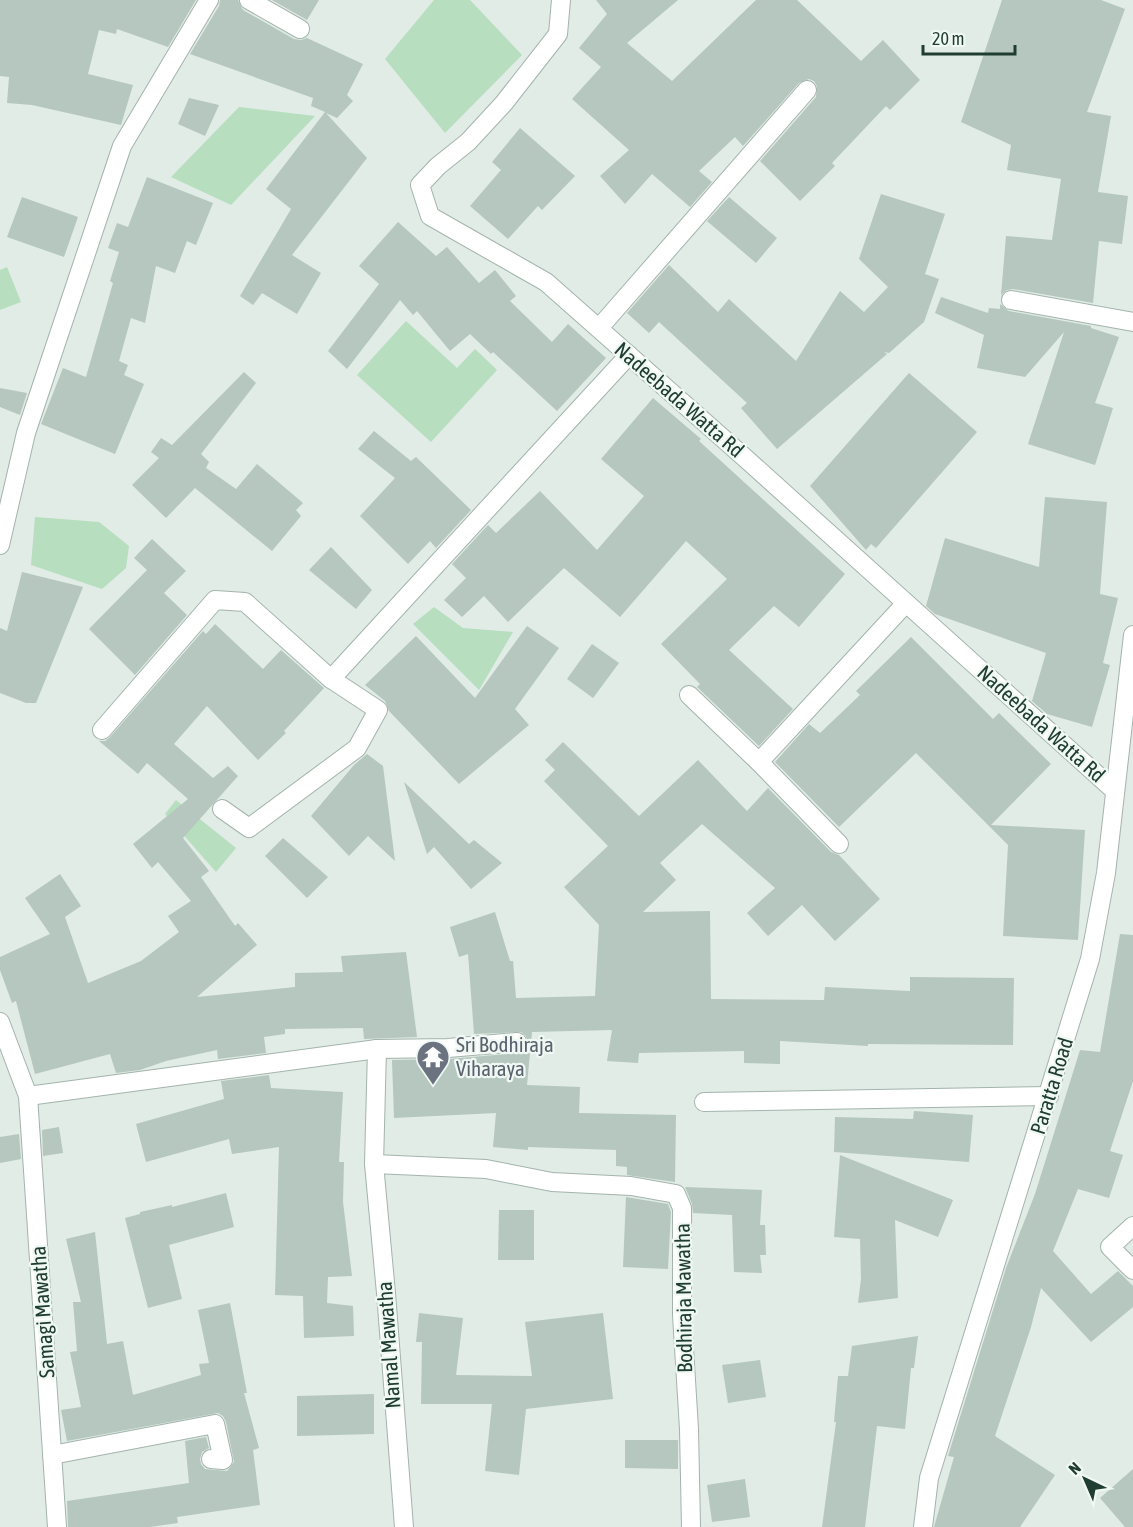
<svg xmlns="http://www.w3.org/2000/svg" width="1133" height="1527" font-family="'Asap Condensed',sans-serif">
	<style>
		.green { fill: #b7debf }
		.building { fill: #b5c7be }
		.lines { fill: none; stroke-linecap: round; stroke-linejoin: round }
		.minor-casing { stroke: #a3b4ac; stroke-width: 20 }
		.minor { stroke: #fff; stroke-width: 18 }
		.labels { text-anchor: middle; stroke-width: 4.5; stroke-linejoin: round; paint-order: stroke }
		.street-label { font-size: 21px; fill: #203d33; stroke: #f0f8f4 }
		.worship-label { font-size: 21px; fill: #5b616d; stroke: #f0f8f4; text-anchor: start }
	</style>
	<rect width="100%" height="100%" fill="#e0ece5"/>
	<g class="green">
		<path d="M434,0h36l52,55 -77,78 -60,-74z"/>
		<path d="M239,107l76,9 -84,89 -60,-28z"/>
		<path d="M7,267l14,35 -21,8v-40z"/>
		<path d="M406,321l51,47 18,-19 22,21 -66,72 -74,-67z"/>
		<path d="M35,517l64,5 30,24 -3,22 -24,21 -71,-24z"/>
		<path d="M434,607l29,21 50,4 -34,58 -66,-66z"/>
		<path d="M176,800l60,48 -20,24 -51,-58z"/>
	</g>
	<g class="building">
		<path d="M0,0h196l-28,47 -51,-18 -1,5 -17,-4 -11,44 45,11 -12,40 -89,-20 -25,-2 2,-26 -9,-1z"/>
		<path d="M220,0h18l5,10 51,29 7,1 6,-2 56,26 -16,31 6,6 -16,17 -11,-5 41,45 -75,97 29,18 -24,41 -35,-21 -9,12 -13,-9 51,-87 -25,-20 59,-77 -14,-6 2,-8 -123,-44 29,-48z"/>
		<path d="M272,0h47l-12,20z"/>
		<path d="M596,0h82l-51,43 45,38 84,-81h41l64,61 22,-21 37,40 -30,30 -4,-4 -54,57 3,3 -35,35 -40,-40 56,-64 1,-11 -3,-5 -5,-2 -10,4 -56,63 -8,-9 -36,34 13,11 -22,25 -38,-33 -27,30 -25,-28 29,-26 -57,-51 29,-32 -22,-19 28,-34z"/>
		<path d="M1002,0h99l24,9 -38,103 24,4 -13,76 30,4 -6,48 -23,-3 -6,62 -80,-14 -6,1 -6,5 5,-59 46,4 9,-61 -54,-9 4,-25 -50,-23z"/>
		<path d="M189,98l30,7 -14,31 -27,-12z"/>
		<path d="M520,128l55,48 -33,34 -4,-4 -30,33 -38,-33 31,-36 -9,-8z"/>
		<path d="M147,177l66,26 -17,42 -9,-4 -12,32 -19,-7 -11,57 -14,-5 -12,43 9,4 -4,10 20,9 -29,70 -74,-30 22,-56 23,9 27,-94 -3,-2 9,-29 -11,-4 9,-25 11,4z"/>
		<path d="M881,194l64,20 -20,60 14,5 -15,43 -35,31 -5,-1 3,2 -110,95 -36,-41 6,-5 -88,-81 -10,11 -22,-20 42,-48 49,47 11,-13 67,62 44,-70 24,21 24,-25 -29,-28z"/>
		<path d="M22,197l56,20 -14,40 -57,-20z"/>
		<path d="M729,197l48,41 -21,25 -49,-42z"/>
		<path d="M398,222l38,34 11,-9 32,36 16,-13 21,26 -6,5 42,41 16,-18 38,34 -49,53 -64,-59 -2,2 -21,-20 -20,17 -33,-40 -4,4 -13,-15 -53,69 -19,-18 51,-67 -20,-18z"/>
		<path d="M941,297l47,16 1,-5 11,1v-5l9,7 82,15v2l28,9 -24,66 18,5 -18,57 -67,-21 36,-112 -39,45 -48,-9 7,-33 -49,-22z"/>
		<path d="M244,372l12,11 -55,71 8,8 -3,6 30,21 21,-25 46,39 -7,7 5,6 -29,35 -77,-63 -29,30 -34,-33 27,-27 -8,-6 10,-14 11,7z"/>
		<path d="M909,373l68,59 -101,116 -5,-4 -5,6 -56,-64z"/>
		<path d="M0,388l27,5 -7,22 -20,-8z"/>
		<path d="M653,398l48,41 -2,2 146,133 -46,53 -25,-21 -45,44 64,59 -34,37 -62,-59 3,-3 -39,-40 66,-65 -41,-38 -66,76 -56,-49 -56,54 -24,-26 -22,21 -18,-17 22,-22 -14,-14 36,-39 8,8 44,-42 57,59 47,-54 -43,-37z"/>
		<path d="M374,431l37,30 5,-4 55,53 -35,38 -6,-7 -22,23 -48,-48 35,-38 -37,-29z"/>
		<path d="M1045,497l62,5 -7,92 18,4 -15,65 7,2 -18,62 -45,-13 -15,-13 14,-48 -111,-39 -9,-8 19,-68 94,29z"/>
		<path d="M152,539l34,32 -22,22 23,22 -52,60 -46,-46 58,-59 -13,-12z"/>
		<path d="M331,547l41,43 -16,19 -47,-39z"/>
		<path d="M22,572l61,15 -47,116h-10l-26,-10v-65l7,3z"/>
		<path d="M215,624l48,45 18,-19 43,38 -40,43 2,2 -28,27 -51,-54 -33,38 39,34 15,-12 10,10 -55,62 26,33 -8,6 34,49 3,-3 19,22 -60,52 98,-10v-14l48,-1 -2,-16 65,-4 11,85 -53,2 -1,-11 -78,1v5l-21,3 2,16 -48,6 -1,-9 -51,11 -26,9 -24,3 -6,-19 -75,20 -19,-73 -4,2 -12,-33v-13l50,-23 -25,-36 35,-24 21,32 -16,11 23,66 53,-22 38,-29 -11,-16 23,-15 -33,-39 -6,6 -19,-24 55,-45 -41,-36 -9,11 -39,-33h6l5,-4 93,-106 3,3z"/>
		<path d="M527,626l32,22 -44,61 14,16 -70,59 -70,-73 -4,-10 -20,-16 51,-49 59,62z"/>
		<path d="M911,637l82,82 6,-6 52,51 -60,61 94,5 -7,110 -75,-4 5,-91 -92,-92 -77,74 -64,-65 34,-38 11,9 40,-38 -4,-4z"/>
		<path d="M592,644l27,19 -26,35 -26,-19z"/>
		<path d="M563,742l76,74 59,-56 49,51 21,-23 63,64 8,3 41,44 -45,42 -33,-36 -34,31 -21,-23 28,-25 -73,-64 -42,39 16,17 -33,32 67,-1 1,88 113,1 1,-13 85,4v-14l104,1 -1,67 -145,-1v2l-88,-5v23l-36,-1v-12l-105,2 -1,10 -31,-2 5,-31 -80,2 -5,53 53,2 -1,26 97,2 -1,67 -48,-7v-8l-11,-1v-16l-88,-3v3l-35,-3 3,-34 -102,5 -2,-58 56,-1 70,-6 6,-2 3,-5 -1,-10 -5,-4 -47,2 -6,-80 -9,3 -9,-30 45,-15 15,49h3l3,37 79,-2 4,-71 -35,-38 44,-41 -64,-65 11,-11 -10,-10z"/>
		<path d="M367,754l16,12 12,95 -27,-25 -19,20 -38,-40 43,-51z"/>
		<path d="M404,782l65,62 5,-4 28,23 -31,26 -37,-42 -7,7z"/>
		<path d="M283,838l45,39 -21,21 -42,-42z"/>
		<path d="M1120,934l13,1v146l-23,70 13,4 -14,43 -31,-9 -25,62 38,43 27,-23 15,15v21l-42,35 -50,-54 -10,39 -36,109 60,39 -35,52h-86l20,-70 -6,-1 58,-188 29,-74 45,-144 20,2z"/>
		<path d="M269,1075l2,13 72,4 -4,70h5l-1,40 9,74 -24,1 -1,26 26,3 1,30 -50,2 -1,-42 -28,-1 4,-148 -47,7 -3,-15 -83,23 -10,-38 88,-25 -3,-18z"/>
		<path d="M914,1111l59,4 -4,47 -135,-10 1,-35 78,2z"/>
		<path d="M59,1127l4,26 -20,3 -1,-26z"/>
		<path d="M19,1134l2,25 -21,4v-26z"/>
		<path d="M840,1155l113,45 -15,37 -43,-17 3,78 -40,5 3,-24 -1,-40 -26,-2z"/>
		<path d="M685,1187l77,3 -2,35h5l1,30h-6l2,18 -28,-1 -2,-57 -39,-2 -1,-9z"/>
		<path d="M226,1193l8,34 -65,18 13,54 -34,9 -23,-90 15,-4v-2l32,-7v2z"/>
		<path d="M626,1197l42,7 3,8 -3,57 -45,-2z"/>
		<path d="M499,1210h35v50h-36z"/>
		<path d="M95,1232l12,112 16,-3 10,54 68,-20 -2,-11 10,-1 -11,-53 32,-7 17,90h-3l15,55 -6,2 7,55 -83,12 1,6 -28,4h-82l-1,-26 122,-18 -4,-42 21,-4 3,11 -7,4 -2,7 1,5 4,5 22,2 7,-9 -8,-40 -3,-6 -5,-3 -151,28 -6,-31 20,-3 -11,-55 7,-1 -4,-49h8l-15,-63z"/>
		<path d="M419,1313l44,5 -7,57 76,1 -7,-54 78,-9 10,86 -87,10 -7,66 -34,-4 7,-67h-71l1,-62h-6z"/>
		<path d="M918,1336l-4,32h-3l-6,61 -28,-3 -12,101h-43l14,-105h-2l4,-46h10l4,-30z"/>
		<path d="M760,1360l6,37 -38,6 -6,-38z"/>
		<path d="M374,1394v40l-77,2v-40z"/>
		<path d="M625,1440h53v29l-53,-1z"/>
		<path d="M1133,1469v58h-8l-25,-29z"/>
		<path d="M745,1479l5,38 -38,5 -5,-37z"/>
	</g>
	<g class="lines">
		<g class="minor-casing">
			<g id="minor">
				<path d="M249,0l51,29"/>
				<path d="M561,0l-3,34 -54,69 -36,39 -30,24 -18,19 10,31 116,66 198,175 370,333"/>
				<path d="M1011,300l122,22"/>
				<path d="M599,328l208,-238"/>
				<path d="M0,545l26,-112 96,-287 87,-146"/>
				<path d="M689,695l70,67 147,-159"/>
				<path d="M102,730l113,-130 30,2 86,77 298,-324"/>
				<path d="M759,762l80,82"/>
				<path d="M222,809l27,19 108,-80 21,-38 -47,-31"/>
				<path d="M0,1022l28,74 29,431"/>
				<path d="M377,1049l-3,115 12,129 18,234"/>
				<path d="M28,1096l349,-47 71,-1 69,-6"/>
				<path d="M704,1102l345,-6"/>
				<path d="M374,1164l112,5 66,13 79,4 45,8 6,14v107l7,114 2,98"/>
				<path d="M1133,1226l-23,21 23,23"/>
				<path d="M52,1455l163,-31 8,36 -12,-1"/>
				<path d="M923,1527l6,-49 161,-519 16,-86 27,-238"/>
			</g>
		</g>
		<use href="#minor" class="minor"/>
	</g>
	<defs>
		<g id="temple-pin" transform="scale(1.725)"><path d="M0 17L-7.5 6A9.5 9.5 0 1 1 7.5 6Z" fill="#6b7280" stroke="#f0f8f4"/><path d="M0-6L5-2H3V0L6.5 2.5H4V6H1.5V3h-3V6H-4V2.5H-6.5L-3 0V-2H-5Z" fill="#fff"/></g>
	</defs>
	<g fill-rule="evenodd">
		<use href="#temple-pin" x="433" y="1057"/>
	</g>
	<g class="labels">
		<g class="street-label">
			<text transform="translate(679 400) rotate(41)" y="7">Nadeebada Watta Rd</text>
			<text transform="translate(1041 724) rotate(42)" y="7">Nadeebada Watta Rd</text>
			<text transform="translate(1052 1086) rotate(-73)" y="7">Paratta Road</text>
			<text transform="translate(684 1298) rotate(-91)" y="7">Bodhiraja Mawatha</text>
			<text transform="translate(43 1312) rotate(-94)" y="7">Samagi Mawatha</text>
			<text transform="translate(389 1345) rotate(-94)" y="7">Namal Mawatha</text>
		</g>
		<g class="worship-label">
			<text x="456" y="1052">Sri Bodhiraja<tspan x="456" dy="24">Viharaya</tspan></text>
		</g>
	</g>
	<g transform="translate(1085 1479) rotate(316)" stroke="#f0f8f4" stroke-width="4.5" paint-order="stroke">
	<path d="M0-4.5L10 22L0 15L-10 22Z" fill="#203d33"/>
	<text y="-9" font-size="16" font-weight="bold" text-anchor="middle" fill="#203d33">N</text>
	</g>
	<path d="M923 45v9h92v-9" fill="none" stroke="#203d33" stroke-width="3"/>
	<text x="932" y="45" font-size="18" fill="#203d33" stroke="#f0f8f4" stroke-width="4.5" paint-order="stroke">20 m</text>
</svg>
